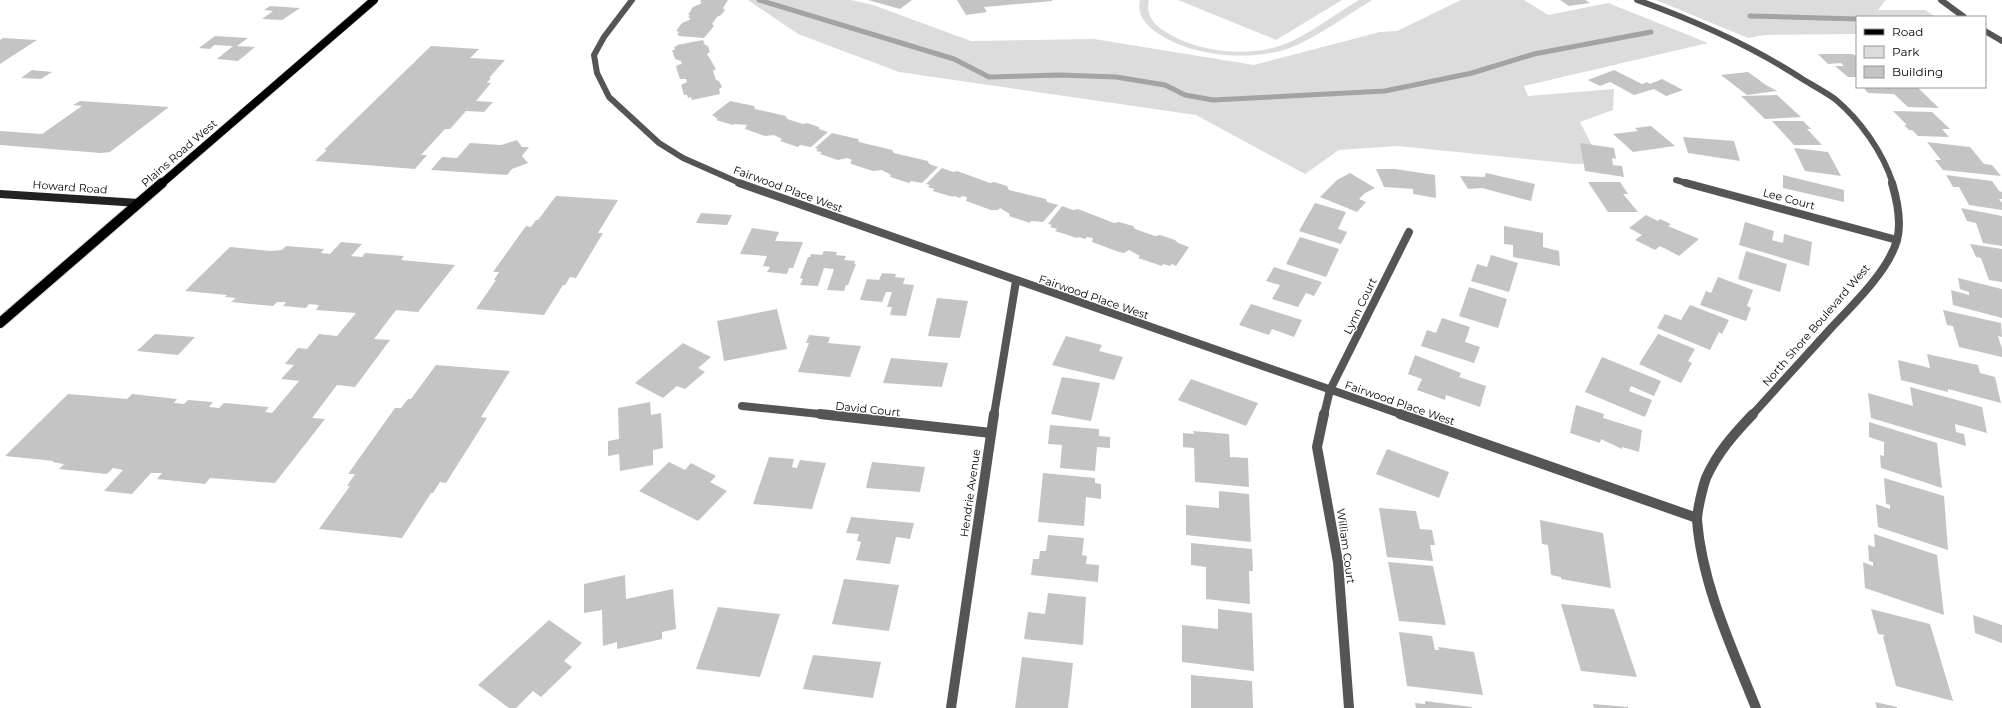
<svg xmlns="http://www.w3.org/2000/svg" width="2002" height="708" font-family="Montserrat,sans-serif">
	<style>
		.green { fill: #dcdcdc }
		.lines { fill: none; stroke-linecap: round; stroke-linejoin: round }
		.stream { stroke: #a3a3a3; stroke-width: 5 }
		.building { fill: #c4c4c4 }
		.primary-far1-casing { stroke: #dbdbdb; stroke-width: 9 }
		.primary-casing { stroke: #dbdbdb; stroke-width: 12 }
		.street-far2 { stroke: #555; stroke-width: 6 }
		.street-far1 { stroke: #555; stroke-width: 8 }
		.street { stroke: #555; stroke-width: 10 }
		.secondary { stroke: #222; stroke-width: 8 }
		.primary-far1 { stroke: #000; stroke-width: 8 }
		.primary { stroke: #000; stroke-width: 10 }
		.labels { text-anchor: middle; stroke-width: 3; stroke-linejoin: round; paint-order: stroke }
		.street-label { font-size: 11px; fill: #000; stroke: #fff }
	</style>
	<rect width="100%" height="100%" fill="#fff"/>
	<g class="green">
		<path d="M748,0h103l22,5 98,36 123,-2 160,26 126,-33 17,-1 64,-31h63l24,15 60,-12 100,40 -184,43 4,10 86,-7 -1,21 -33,12 21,41 -26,1 -177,-18 -59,4 -34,24 -109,-59 -297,-43 -101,-38z"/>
		<path d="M1140,0h9c-4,15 5,25 17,32 34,22 91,27 128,8 22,-11 43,-27 65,-40h13c-24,15 -48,32 -73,44 -38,19 -105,14 -140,-10 -12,-8 -23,-19 -19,-34z"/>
		<path d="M1178,0h164l-66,40z"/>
		<path d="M1656,0h230l-8,10h47l11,7h-79v17l-92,1 -17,3z"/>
	</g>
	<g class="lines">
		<g class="stream">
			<path d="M759,0l195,59 35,18 70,-2 57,2 49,8 20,10 28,5 172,-9 87,-18 62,-19 117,-22"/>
			<path d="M1750,16l107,3"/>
		</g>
	</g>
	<g class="building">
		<path d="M701,0h27l-5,8 2,2 -4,5 -4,2 -5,7 2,2 -10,12 -26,-2 1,-1 -2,-1 2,-2 -3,-1 6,-8 7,-3 2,-2h-3l2,-3h-2l5,-8 7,-3 2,-2h-2z"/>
		<path d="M868,0h44l-12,9z"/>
		<path d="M957,0h95v1l-68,6 3,5 -21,3z"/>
		<path d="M1560,0h25l5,3 -21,3z"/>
		<path d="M270,6l30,2 -18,12 -20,-1 11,-8 -9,-1z"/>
		<path d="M215,36l33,2 -11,8 18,1 -17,14 -21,-2 16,-13 -19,-1 -4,4 -11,-1z"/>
		<path d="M3,38l34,2 -37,24v-24z"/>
		<path d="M703,40l2,5 3,1 2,6 -3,2 9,15 -3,2 3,9 3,1 3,6 -3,2 1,5 -28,6 -1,-3 -3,1 -1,-3h-3l-3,-10 6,-3 -1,-3h-6l-4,-12 1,-2 5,-1 -1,-3 -6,-2 -3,-9h3l-1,-3 3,-1v-1z"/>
		<path d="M431,46l48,3 -9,9 35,2 -16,18h2l-4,5h4l-15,18 17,1 -9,10 -18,-1 -16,18h-5l-24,26h6l-12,14 -100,-8 12,-11h-3z"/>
		<path d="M1818,54h35l4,3v20h-9l-13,-11h9l-3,-3 -13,1z"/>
		<path d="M32,70l20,2 -11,7 -20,-1z"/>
		<path d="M1614,70l28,14 5,-2 3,2 12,-5 21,11 -17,6 -12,-7 -20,6 -24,-13 -10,4 -12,-6z"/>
		<path d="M1748,72l18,13 11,6 -30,4 -26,-20z"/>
		<path d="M1863,87h54l22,21 -31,-1 -14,-13 -26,-1z"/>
		<path d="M1777,95l24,22 -36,2 -24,-23z"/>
		<path d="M80,101l89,6 -59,45 -9,1 -101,-8v-14l42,3 40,-28 -9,-1z"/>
		<path d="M730,101l24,5 1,3 31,7 1,3 16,5 4,-1 12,4v2l9,3 -17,15 -11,-2 -2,2 -18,-6 2,-2 -8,-4 -9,1 -17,-6 -3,-1 2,-4 -12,-1 -2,1 -17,-5 2,-1 -6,-4z"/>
		<path d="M1893,111l39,1 18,17h-8l7,8 -31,-1 -6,-6h-3l-5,-5h3z"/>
		<path d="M1772,121h31l8,8h-4l15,16h-28z"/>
		<path d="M1651,126l24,20 -42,6 -20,-18 25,-3 -3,-3z"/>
		<path d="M832,133l26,6 1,3 33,8 2,3 34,8 1,3 9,3 -16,16 -11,-2 -2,2 -19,-6 1,-2 -9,-5 -9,1 -19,-6 -4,-2 2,-3 -5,-2 -9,2 -18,-6 2,-2 -6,-1 2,-2 -3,-1z"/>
		<path d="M1683,137l51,4 6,20 -52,-8z"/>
		<path d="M517,140l5,7h7l-7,9 6,7 -16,6 -5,6 -76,-5 11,-13 15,1 13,-15 31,2z"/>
		<path d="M1927,142l43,5 14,17 8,1 9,11 -58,-6 -8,-10h6z"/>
		<path d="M1580,143l34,5 2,11 -4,-1 1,7 9,1 2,11 -39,-6z"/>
		<path d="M1794,148l34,4 13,24 -36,-5z"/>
		<path d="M942,168l11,4 4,-1 33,12 4,-1 13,4 2,4 37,9 1,3 11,3 -15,17 -12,-1 -1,2 -21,-7 1,-2 -10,-6 -2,2h-7l-25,-9 1,-4 -5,-1 -2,2 -6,-2 -1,1 -20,-6 1,-2 -6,-2 2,-2 -4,-1z"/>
		<path d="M1376,169h19l40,6 1,23 -23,-4v-5l-29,-2z"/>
		<path d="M1350,173l25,15 -10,5 -6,6 7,3 -9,10 -37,-15 17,-17z"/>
		<path d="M1486,173l49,11 -4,17 -49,-13 -14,1 -8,-13 25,1z"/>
		<path d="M1783,175l61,15v12l-61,-14z"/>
		<path d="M1946,175l46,6 7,10 3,1v7h-3l3,4v7l-33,-5 -10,-18h-6z"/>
		<path d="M1588,182h32l8,12h-5l15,18h-30z"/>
		<path d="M556,196l62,4 -20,33h5l-27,45 -6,-1 -5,8h-2l-19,30 -68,-6 20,-29h-2l5,-8h-6l33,-46 5,1 5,-7h2z"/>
		<path d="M1315,203l31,9 -8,17 9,3 -6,12 -42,-13z"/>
		<path d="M1062,206l11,4 5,-1 36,14 5,-1 14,4 2,3 20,7 5,-1 15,5 3,3 11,4 -13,19 -4,-2 -2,2 -7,-2 -1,2 -24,-8 2,-2 -11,-6 -5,3 -5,-1 -27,-10 1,-4 -6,-1 -2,2 -6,-2 -2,1 -22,-7 2,-2 -7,-2 2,-2 -4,-1z"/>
		<path d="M1961,208l41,8v30l-19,-3 -7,-20 -9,-2z"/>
		<path d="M701,213l31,2 -5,10 -31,-2z"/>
		<path d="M1646,215l12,6 2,-2 11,5 -3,2 31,13 -20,17 -19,-10 -5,4 -20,-10 7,-5 -13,-7z"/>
		<path d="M1745,222l29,9 -2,9 11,3 1,-9 28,8 -3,24 -70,-21z"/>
		<path d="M1504,226l39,7v14l16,4 1,15 -47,-9v-12l-9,-1z"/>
		<path d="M752,228l27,4 -4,9 28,1 -10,26h-4l-2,6 -20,-2 3,-5 -7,-1 4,-10 -27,-2z"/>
		<path d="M1300,237l39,12 -13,28 -40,-13z"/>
		<path d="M341,242l21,2 -11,12 11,1 3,-4 39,3 -3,4 54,5 -37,47 -22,-2 -22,29 16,1 -35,47 -18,-2 -25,33 13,1 -50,64 -65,-5 -5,6 -48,-5 5,-6h-11l-19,21 -28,-3 19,-21 -10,-2 -6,6 -48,-5 5,-5 -12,-2 2,-1 -49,-5 63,-62 59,5 5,-5 45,5 -3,4 10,1 4,-4 25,2 -4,5 10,1 5,-5 45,4 -4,5 7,1 27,-32 -18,-2 13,-14 -9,-1 13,-16 9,1 12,-15 18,2 19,-23 -40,-3 3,-5 -10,-1 -3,4 -23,-2 3,-4h-9l-4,4 -42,-4 5,-4 -11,-1 2,-2 -42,-4 45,-44 40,4 12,-1 4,-4 38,3 -3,4 9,1z"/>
		<path d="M1970,244l32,5v33l-13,-2 -8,-22 -5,-1z"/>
		<path d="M824,251l13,1 -1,3 10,1 -2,4 11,1 -1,3h2l-8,21h-2l-2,6 -17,-1 7,-21 -10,-1 -6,18 -18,-1 3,-6 -3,-1 8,-21h2l1,-3 11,1z"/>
		<path d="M1746,251l41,13 -7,28 -42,-13z"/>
		<path d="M1491,255l27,8 -9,29 -38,-11 6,-17 10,3z"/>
		<path d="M1274,267l48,15 -8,14 -8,-3 -8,14 -26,-8 8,-14 -14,-4z"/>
		<path d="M882,273l14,1 -1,3 10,1 -2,6 11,1 -8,31 -16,-1 2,-8h-5l5,-15h-6l-4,10 -22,-2 7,-21 12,1z"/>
		<path d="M1718,277l35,13 -6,16 4,2 -5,13 -46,-16 6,-14 5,2z"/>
		<path d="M1958,278l44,11v29l-49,-13 -2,-15 18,5v-3l-9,-3z"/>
		<path d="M1469,287l38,12 -9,29 -39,-12z"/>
		<path d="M937,298l31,3 -8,37 -32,-2z"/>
		<path d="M1251,304l51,16 -8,17 -22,-8 -3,6 -30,-10z"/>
		<path d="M1690,305l39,15 -7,14 -3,-2 -9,18 -53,-22 8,-14 16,6z"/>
		<path d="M777,309l10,40 -63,12 -7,-40z"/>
		<path d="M1943,310l58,13 1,14 -4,-1 4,13v8l-43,-10 -6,-21 -6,-1z"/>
		<path d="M1442,318l28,9 -5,15 15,5 -6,16 -53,-17 6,-16 9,3z"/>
		<path d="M155,334l40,3 -17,18 -41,-4z"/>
		<path d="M1658,334l37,15 -7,12 4,2 -11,20 -42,-19z"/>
		<path d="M809,335l21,2 -2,6 33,3 -11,31 -52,-5 11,-29h-3z"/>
		<path d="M1066,336l36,9 -3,6 24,6 -9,23 -62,-15z"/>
		<path d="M683,343l28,14 -13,11 7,4 -20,17 -8,-3 -14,12 -28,-15z"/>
		<path d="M1927,354l51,11 2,8 15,4 6,26 -53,-14v3l-47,-12 -3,-20 32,8z"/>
		<path d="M1415,355l46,18 -2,4 27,9 -6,21 -34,-12 -1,5 -28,-10 5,-11 -14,-5z"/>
		<path d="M1602,357l59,24 -7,15 -23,-10 -2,5 23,9 -7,17 -60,-25z"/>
		<path d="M891,358l57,5 -6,24 -59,-4z"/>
		<path d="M436,365l74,6 -29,46 6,1 -41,65 -6,-1 -7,11h-2l-29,45 -83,-9 31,-43h-3l8,-12h-7l47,-66h6l7,-9h3z"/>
		<path d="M1062,377l38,6 -9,38 -40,-7z"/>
		<path d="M1191,379l67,24 -12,23 -68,-26z"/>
		<path d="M1910,387l72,20 5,26 -32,-9 1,8 8,2 2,12 -95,-28 -3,-25 45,13z"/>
		<path d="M650,402l1,13 10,-2 2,35 -10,2v15l-33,6 -1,-17 -11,2v-15l11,-2 -1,-31z"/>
		<path d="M1576,405l28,9 -1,4 39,12 -3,22 -17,-5v2l-21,-10 -1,4 -30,-10z"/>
		<path d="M1869,422l68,21 5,45 -61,-20 -1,-13 4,1v-14l-15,-5z"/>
		<path d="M1050,425l49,4v7l11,1v11l-13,-1 -2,24 -35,-3 2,-23 -14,-1z"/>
		<path d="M1193,431l36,3 1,23 18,1 1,29 -54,-5 -1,-34 -11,-1v-14l11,1z"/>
		<path d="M1387,449l62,23 -10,26 -63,-24z"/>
		<path d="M769,457l25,2 -2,8 5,1 3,-8 26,3 -14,46 -59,-5z"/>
		<path d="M669,462l16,8 6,-7 25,13 -6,6 17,9 -29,30 -59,-30z"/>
		<path d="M872,462l53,5 -5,25 -54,-4z"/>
		<path d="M1043,473l52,5v5l6,1v15l-15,-2 -2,29 -46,-4z"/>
		<path d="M1884,478l60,18 4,54 -70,-23 -2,-23 14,5v-4l-4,-1z"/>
		<path d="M1219,491l30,3 2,48 -65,-7v-30l33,3z"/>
		<path d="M1379,508l37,3 4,18 12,1 3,15h-5l3,16 -46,-4z"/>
		<path d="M851,517l63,6 -4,16 -14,-2 -6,27 -34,-4 5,-18 -4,-1 2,-7 -13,-1z"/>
		<path d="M1540,520l63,13 8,55 -50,-9v-2l-10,-2 -3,-30 -6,-1z"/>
		<path d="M1874,534l63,21 7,60 -79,-27 -2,-26 10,4v-4l-4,-1 -1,-16 7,2z"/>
		<path d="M1048,535l36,3 -2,17 5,1 -1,8 13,1 -1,17 -67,-7 2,-16h6l1,-8h6z"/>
		<path d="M1191,543l61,6 1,22h-4l1,33 -44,-5v-32l-15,-2z"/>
		<path d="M1388,562l45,4 13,59 -47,-4z"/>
		<path d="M625,575l1,24 47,-10 3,40 -14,3v7l-45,10v-7l-14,4 -1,-36 -18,3v-29z"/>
		<path d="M844,579l55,6 -10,46 -57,-7z"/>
		<path d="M1048,593l38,4 -3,48 -59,-6 4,-27 17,2z"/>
		<path d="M1561,604l53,5 23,68 -56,-6z"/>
		<path d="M718,607l62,7 -20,63 -64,-8z"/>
		<path d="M1218,609l34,4 2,58 -72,-9v-37l36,4z"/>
		<path d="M1871,609l59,15 23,77 -57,-15 -13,-49 2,-2 -7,-1z"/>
		<path d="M1973,615l29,10v18l-27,-10z"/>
		<path d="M549,620l33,23 -18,18 8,6 -31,30 -8,-6 -17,17h-7l-31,-23z"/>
		<path d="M1399,632l33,4 3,14h4l-1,-3 36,5 9,43 -76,-9z"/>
		<path d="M813,655l68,7 -8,36 -70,-9z"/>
		<path d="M1022,657l51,6 -5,45h-53z"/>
		<path d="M1191,675l61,6 1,27h-62z"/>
		<path d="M1425,701l47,6v1h-56l-1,-5 10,1z"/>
		<path d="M1875,702l22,5v1h-20z"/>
		<path d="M1593,704l35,3v1h-34z"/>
	</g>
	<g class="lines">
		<g class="primary-far1-casing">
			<path id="primary-far1" d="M161,184l213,-184"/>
		</g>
		<g class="primary-casing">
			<path id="primary" d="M0,323l162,-140"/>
		</g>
		<g class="street-far2">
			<path d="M632,0l-28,37 -10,18 3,18 12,24 50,46 24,15 59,26"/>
			<path d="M1637,0c59,21 115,46 167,80 10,6 21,12 31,19 25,21 48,53 58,85"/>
			<path d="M1941,0l23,17"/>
			<path d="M1985,31l17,10"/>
			<path d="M1676,180l14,4"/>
		</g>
		<g class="street-far1">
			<path d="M739,183l664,232"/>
			<path d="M1686,183l211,57"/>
			<path d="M742,406l87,9"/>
			<path d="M994,415l22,-134"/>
			<path d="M1324,415l6,-25 79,-158"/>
			<path d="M1752,415c26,-29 53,-58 80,-88 21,-22 57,-57 65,-87 5,-18 0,-40 -5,-57"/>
		</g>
		<g class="street">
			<path d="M820,414l171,19"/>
			<path d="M1324,414l-7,33 21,115 11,146"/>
			<path d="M1400,414l297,104"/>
			<path d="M1753,414c-19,20 -36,39 -47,64 -3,8 -9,33 -9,42 5,65 35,128 59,188"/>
			<path d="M951,708l43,-294"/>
		</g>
		<path class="secondary" d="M0,194l139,9"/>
		<use href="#primary-far1" class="primary-far1"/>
		<use href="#primary" class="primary"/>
	</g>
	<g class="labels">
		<g class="street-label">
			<text transform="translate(179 153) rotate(-41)" y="4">Plains Road West</text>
			<text transform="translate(70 187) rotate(4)" y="4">Howard Road</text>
			<text transform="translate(788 189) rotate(20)" y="4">Fairwood Place West</text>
			<text transform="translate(1789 199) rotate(15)" y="4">Lee Court</text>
			<text transform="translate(1094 297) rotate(19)" y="4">Fairwood Place West</text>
			<text transform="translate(1360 306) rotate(-64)" y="4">Lynn Court</text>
			<text transform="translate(1816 325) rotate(-49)" y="4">North Shore Boulevard West</text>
			<text transform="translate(1400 403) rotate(19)" y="4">Fairwood Place West</text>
			<text transform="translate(868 409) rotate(6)" y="4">David Court</text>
			<text transform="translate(970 493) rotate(-82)" y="4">Hendrie Avenue</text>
			<text transform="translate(1346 546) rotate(82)" y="4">William Court</text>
		</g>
	</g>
	<rect x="1856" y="16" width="130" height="72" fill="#ffffff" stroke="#999999"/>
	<rect x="1864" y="29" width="20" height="6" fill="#000000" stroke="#999999"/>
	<text x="1892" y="36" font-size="12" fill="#000000">Road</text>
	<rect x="1864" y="46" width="20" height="12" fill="#dcdcdc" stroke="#999999"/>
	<text x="1892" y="56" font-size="12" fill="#000000">Park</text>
	<rect x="1864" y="66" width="20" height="12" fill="#c4c4c4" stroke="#999999"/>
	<text x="1892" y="76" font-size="12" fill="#000000">Building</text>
</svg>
